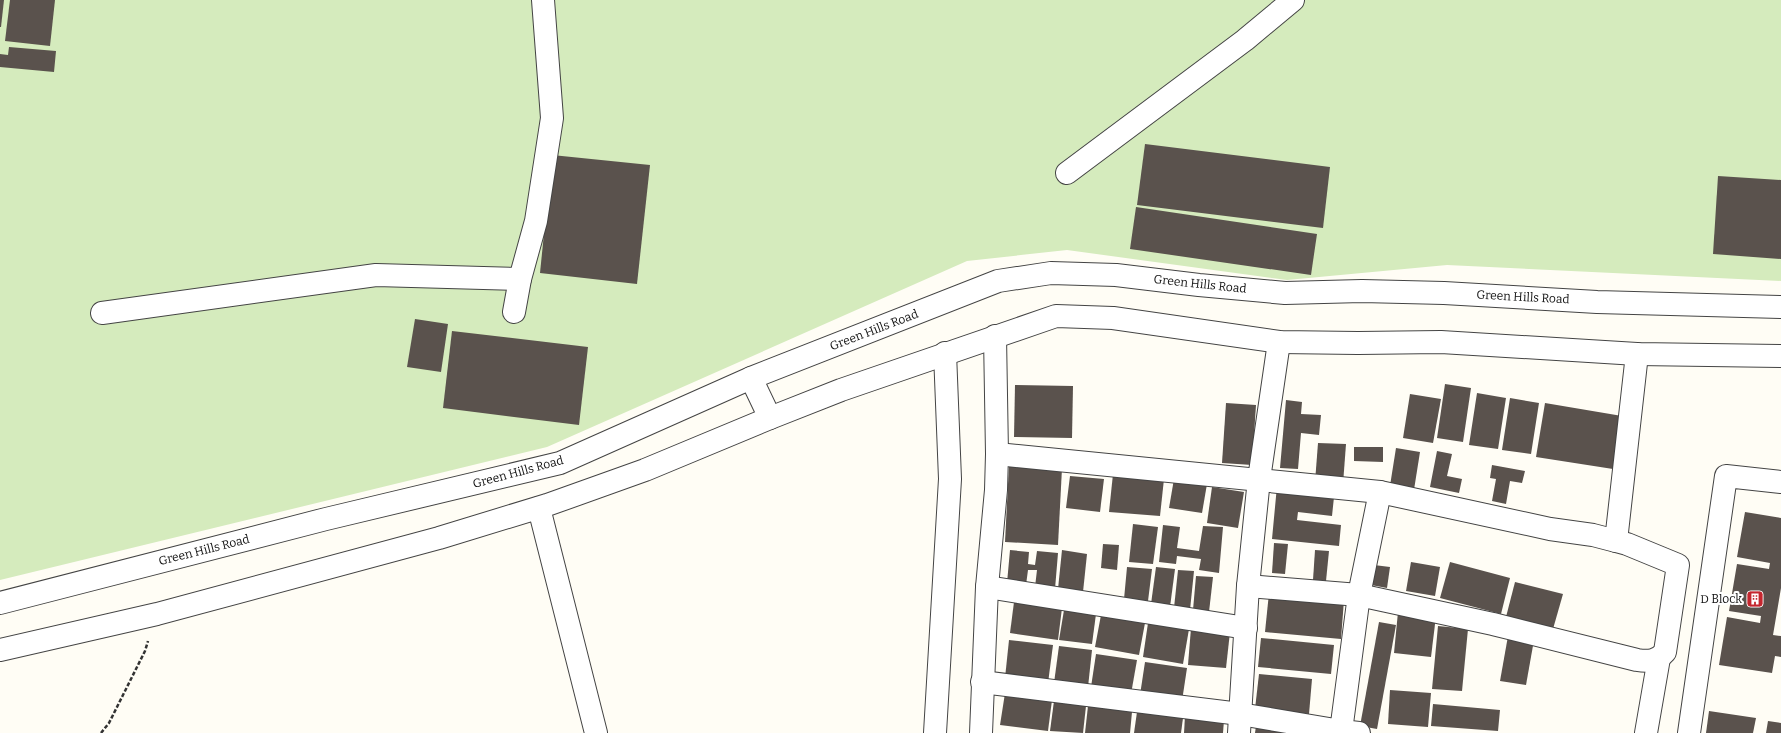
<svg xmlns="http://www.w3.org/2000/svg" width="1781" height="733" font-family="Bitter,serif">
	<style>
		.green { fill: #d5ebbd }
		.building { fill: #5a524d }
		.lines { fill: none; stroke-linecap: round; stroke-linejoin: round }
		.minor-casing { stroke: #444; stroke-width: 24 }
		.path { stroke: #333; stroke-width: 2.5; stroke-dasharray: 4 2; stroke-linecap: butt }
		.minor { stroke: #fff; stroke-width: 22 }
		.labels { text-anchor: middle; stroke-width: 4; stroke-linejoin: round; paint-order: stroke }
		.street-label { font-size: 12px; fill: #111; stroke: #fff }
		.poi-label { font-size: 12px; fill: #111; stroke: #fff; text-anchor: end }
	</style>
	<rect width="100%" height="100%" fill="#fffdf5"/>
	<path class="green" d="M0,0h1781v281l-334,-16 -160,15 -220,-30 -100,11 -420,186 -547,133z"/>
	<g class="building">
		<path d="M0,0h4l-3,27h-1z"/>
		<path d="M10,0h45l-5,46 -45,-5z"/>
		<path d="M9,47l47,4 -2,21 -54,-5v-13l8,1z"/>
		<path d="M1145,144l185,23 -7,61 -186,-23z"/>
		<path d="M552,155l98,10 -13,119 -97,-11z"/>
		<path d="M1718,176l63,4v79l-68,-5z"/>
		<path d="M1136,207l181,27 -6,41 -181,-26z"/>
		<path d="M415,319l33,5 -7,48 -34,-5z"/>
		<path d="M452,331l136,16 -9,78 -136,-17z"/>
		<path d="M1445,384l26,4 -8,54 -26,-4z"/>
		<path d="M1015,385l58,1 -1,52 -58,-1z"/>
		<path d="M1477,393l29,5 -8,51 -29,-4z"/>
		<path d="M1410,394l31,5 -8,44 -30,-5z"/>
		<path d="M1510,398l29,5 -8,51 -29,-4z"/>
		<path d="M1286,400l16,2 -1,12 20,1 -2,20 -18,-2 -3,36 -18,-1z"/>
		<path d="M1226,403l30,2 -4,60 -30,-2z"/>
		<path d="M1545,403l77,13 -9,53 -77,-12z"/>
		<path d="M1318,443l28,1 -3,40 -28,-2z"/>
		<path d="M1354,447h29v15l-29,-1z"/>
		<path d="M1396,448l24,4 -7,44 -24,-4z"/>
		<path d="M1437,451l15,3 -5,22 15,3 -3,14 -29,-6z"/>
		<path d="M1009,465l53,3 -4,77 -53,-3z"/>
		<path d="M1492,465l33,6 -3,12 -12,-2 -4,23 -14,-3 4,-22 -6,-1z"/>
		<path d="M1113,474l51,5 -4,37 -51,-4z"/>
		<path d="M1070,476l34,3 -4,33 -34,-4z"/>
		<path d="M1174,479l33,5 -5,29 -33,-5z"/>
		<path d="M1277,486l57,11 -2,19 -34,-4 -1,8 44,5 -2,21 -67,-7z"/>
		<path d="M1212,487l32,5 -6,36 -31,-5z"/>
		<path d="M1745,512l36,6v70l-8,47 8,1v21l-6,-1 -3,17 -53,-8 8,-48 33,6 1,-7 -32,-5 8,-47 32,5 1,-6 -33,-6z"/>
		<path d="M1133,524l25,3 -5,37 -24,-2z"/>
		<path d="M1163,525l17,2 -3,21 22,3 4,-25 20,1 -4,46 -20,-3 2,-11 -24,-3 -1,8 -17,-2z"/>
		<path d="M1274,543l14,1 -3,30 -13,-1z"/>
		<path d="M1103,544l16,1 -2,25 -16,-2z"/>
		<path d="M1010,550l19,2 -1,12 7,1 2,-14 21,2 -3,36 -20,-2 2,-17h-9l-2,15 -19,-2z"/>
		<path d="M1062,550l25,4 -4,38 -25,-3z"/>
		<path d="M1315,550l14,1 -3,30 -13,-1z"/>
		<path d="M1411,562l29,5 -5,29 -29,-5z"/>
		<path d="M1450,562l60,16 -9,36 -61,-16z"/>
		<path d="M1374,565l16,2 -3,21 -16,-3z"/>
		<path d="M1127,567l25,2 -4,32 -24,-2z"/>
		<path d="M1156,567l19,2 -5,38 -19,-3z"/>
		<path d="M1178,570l16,1 -4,39 -16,-2z"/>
		<path d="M1196,576l17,1 -4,35 -16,-2z"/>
		<path d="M1515,582l48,12 -10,35 -47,-12z"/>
		<path d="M1269,593l75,7 -3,39 -76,-7z"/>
		<path d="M1014,602l48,6 -4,32 -48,-7z"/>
		<path d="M1064,610l32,4 -4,30 -33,-4z"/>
		<path d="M1398,612l38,4 -5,41 -37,-4z"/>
		<path d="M1101,615l44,8 -6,32 -44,-8z"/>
		<path d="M1379,622l17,3 -19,104 -17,-3z"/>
		<path d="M1148,623l41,6 -6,35 -40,-7z"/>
		<path d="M1438,626l30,3 -6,62 -30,-2z"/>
		<path d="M1191,628l39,4 -4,36 -38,-3z"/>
		<path d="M1508,636l26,4 -8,45 -26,-4z"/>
		<path d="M1261,638l73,7 -3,29 -73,-7z"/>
		<path d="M1009,640l44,5 -5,38 -43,-5z"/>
		<path d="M1059,646l33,4 -4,37 -34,-4z"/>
		<path d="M1096,654l41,6 -6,34 -40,-7z"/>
		<path d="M1145,662l42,6 -5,33 -42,-6z"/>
		<path d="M1259,674l53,5 -3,35 -54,-5z"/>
		<path d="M1390,690l41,3 -3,34 -40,-3z"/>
		<path d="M1005,693l47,7 -4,31 -48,-6z"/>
		<path d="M1054,701l32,5 -3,27 -33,-2z"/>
		<path d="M1433,704l67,6 -2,21 -67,-5z"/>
		<path d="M1088,706l44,6 -2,21h-45z"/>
		<path d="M1709,711l47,7 -3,15h-47z"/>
		<path d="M1137,712l46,6 -2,15h-47z"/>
		<path d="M1185,716l39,4 -1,13h-39z"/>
		<path d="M1768,721l13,2v10h-15z"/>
		<path d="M1256,726l52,7h-53z"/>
	</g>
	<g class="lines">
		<g class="minor-casing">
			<g id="minor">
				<path d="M1067,173l178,-133 48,-40"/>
				<path d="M514,312l6,-33 16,-58 16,-103 -9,-118"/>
				<path d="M102,313l274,-38 144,4"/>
				<path d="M751,378l19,40"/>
				<path d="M997,454l383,38 170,37 43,6 23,6 21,-187"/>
				<path d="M539,508l57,225"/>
				<path d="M1248,586l111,9 134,29 144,36c12,2 20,1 28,-8l13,-87 -51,-21 -11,-3"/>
				<path d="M987,587l259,41"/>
				<path d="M0,603l326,-84 234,-56 191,-85 247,-97 53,-8 65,2 83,10 86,8 77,-2 82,2 153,9 184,5"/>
				<path d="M0,650l157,-36 282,-76 108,-33 98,-35 125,-52 71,-28 215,-74 57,2 166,24 79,1 83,-1 196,12 144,2"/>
				<path d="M982,682l258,32 101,17 18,-136 21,-103"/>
				<path d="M1341,731l18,2"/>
				<path d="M935,733l15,-254 -5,-126"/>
				<path d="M981,733l6,-146 9,-97 1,-36 -2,-118"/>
				<path d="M1239,733l9,-147 11,-107 20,-137"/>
				<path d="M1646,733l13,-75"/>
				<path d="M1689,733l37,-257 55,6"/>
			</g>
		</g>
		<path class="path" d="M101,733l8,-10 36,-72 3,-10"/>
		<use href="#minor" class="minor"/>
	</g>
	<defs>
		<g id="building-square" transform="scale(0.9)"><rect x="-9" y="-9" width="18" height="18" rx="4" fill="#c4262e" stroke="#fff"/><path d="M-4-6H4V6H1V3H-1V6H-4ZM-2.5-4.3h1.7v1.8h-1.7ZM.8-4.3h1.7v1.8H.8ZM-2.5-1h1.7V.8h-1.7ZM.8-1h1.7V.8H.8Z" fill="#fff"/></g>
	</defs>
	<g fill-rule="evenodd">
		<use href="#building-square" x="1755" y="599"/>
	</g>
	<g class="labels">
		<g class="street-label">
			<text transform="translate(1200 284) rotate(6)" y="4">Green Hills Road</text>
			<text transform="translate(1523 297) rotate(3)" y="4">Green Hills Road</text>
			<text transform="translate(874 330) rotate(-21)" y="4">Green Hills Road</text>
			<text transform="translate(518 472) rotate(-15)" y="4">Green Hills Road</text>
			<text transform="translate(204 550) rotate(-14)" y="4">Green Hills Road</text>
		</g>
		<g class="poi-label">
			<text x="1742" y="603">D Block</text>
		</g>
	</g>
</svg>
